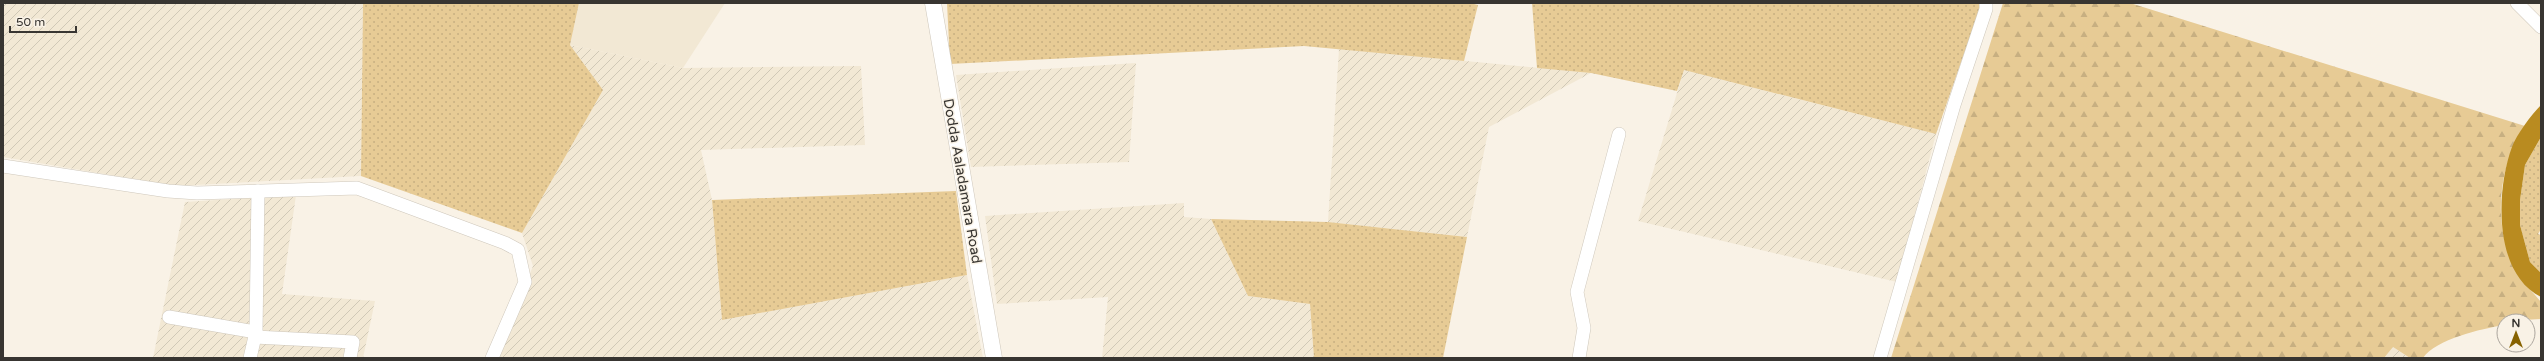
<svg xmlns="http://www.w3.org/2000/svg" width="2544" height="361" font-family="'Varela Round',sans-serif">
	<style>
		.built { fill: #f2e8d4 }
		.industrial { fill: url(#industrial-furrows) }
		.grass { fill: url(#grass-dots) }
		.forest { fill: url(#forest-firs) }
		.water { fill: #b98b20 }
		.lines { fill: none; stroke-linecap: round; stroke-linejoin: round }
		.minor-casing { stroke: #cfc8bc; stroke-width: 14 }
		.major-casing { stroke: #cfc8bc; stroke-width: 17 }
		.minor { stroke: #fff; stroke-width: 13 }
		.major { stroke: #fff; stroke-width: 16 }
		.labels { text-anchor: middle; stroke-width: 3; stroke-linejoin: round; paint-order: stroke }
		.street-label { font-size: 14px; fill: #383531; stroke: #f9f2e6 }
	</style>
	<defs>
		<pattern id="industrial-furrows" width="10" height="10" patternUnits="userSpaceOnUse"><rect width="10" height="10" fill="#f2e8d4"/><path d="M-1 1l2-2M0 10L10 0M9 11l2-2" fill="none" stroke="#d0c8b6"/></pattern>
		<pattern id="grass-dots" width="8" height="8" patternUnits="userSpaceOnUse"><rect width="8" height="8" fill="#e7cb95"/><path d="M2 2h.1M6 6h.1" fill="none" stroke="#c7af81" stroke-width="1.8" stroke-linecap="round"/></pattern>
		<pattern id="forest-firs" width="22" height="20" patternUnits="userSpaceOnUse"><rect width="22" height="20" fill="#e7cb95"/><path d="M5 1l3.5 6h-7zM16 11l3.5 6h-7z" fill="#c7af81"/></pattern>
	</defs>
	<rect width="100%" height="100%" fill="#f9f2e6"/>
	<path class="built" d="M579,3h146l-42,65 -113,-23z"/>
	<g class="industrial">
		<path d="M3,3h360l-2,173 -185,10 -173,-29z"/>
		<path d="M570,45l113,23 178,-2 4,79 -164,5 11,50 10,120 245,-45 16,83h-487l37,-92 -11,-33 81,-143z"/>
		<path d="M1339,49l252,24 -102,54 -22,110 -139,-15z"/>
		<path d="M1136,63l-7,99 -158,5 -15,-92z"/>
		<path d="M1684,70l252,64 -39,148 -259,-61z"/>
		<path d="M296,195l-14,99 93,7 -12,57h-210l32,-156z"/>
		<path d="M1184,203v14l27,2 37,77 62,8 4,54h-212l6,-61 -111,7 -12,-88z"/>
		<path d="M2393,347l17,11h-26z"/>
	</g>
	<g class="grass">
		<path d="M363,3h216l-9,42 33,45 -81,143 -161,-57z"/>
		<path d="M947,3h523l8,2 -14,56 -160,-15 -354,18z"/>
		<path d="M1532,3h447l1,5 -44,126 -252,-64 -7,21 -86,-18 -54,-5z"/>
		<path d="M2541,137v92l-3,5 3,1v38l-11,-11 -10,-37v-25l5,-35z"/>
		<path d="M956,191l11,84 -245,45 -10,-120z"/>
		<path d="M1211,219l117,3 139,15 -24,121h-129l-4,-54 -62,-8z"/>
	</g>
	<path class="forest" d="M2003,3h127l395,123c-29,44 -33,104 -6,150 6,9 15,17 22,26v17l-37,2v4c-23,4 -68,14 -81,33h-13l-17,-11 -9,11h-493z"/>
	<path class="water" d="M2541,105v32l-16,28 -5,35v25l10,37 11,11v24c-48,-24 -45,-107 -29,-150 5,-13 19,-32 29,-42z"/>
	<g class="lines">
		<g class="minor-casing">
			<g id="minor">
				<path d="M2517,3l24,24"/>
				<path d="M3,166l165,25 29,2 160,-5 148,55 13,7 7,32 -33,76"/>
				<path d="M169,317l87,15"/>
				<path d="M255,337l98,5 -3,16"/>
				<path d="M250,358l6,-26 2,-141"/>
				<path d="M1579,358l5,-30 -7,-36 42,-158"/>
				<path d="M1880,358l74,-253 32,-96v-6"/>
			</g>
		</g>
		<g class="major-casing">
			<path id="major" d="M933,3l61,355"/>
		</g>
		<use href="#minor" class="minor"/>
		<use href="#major" class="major"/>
	</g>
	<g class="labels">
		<g class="street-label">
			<text transform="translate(963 181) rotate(80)" y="5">Dodda Aaladamara Road</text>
		</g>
	</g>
	<rect width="2544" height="361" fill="none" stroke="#383531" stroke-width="8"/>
	<g transform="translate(2516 333)"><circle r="19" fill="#f9f2e6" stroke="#aca69e"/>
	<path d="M0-3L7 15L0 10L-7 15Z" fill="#876200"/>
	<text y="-6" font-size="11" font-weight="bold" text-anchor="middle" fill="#383531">N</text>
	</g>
	<path d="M10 26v6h66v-6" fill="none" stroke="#383531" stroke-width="2"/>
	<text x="16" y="26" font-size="12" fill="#383531" stroke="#f9f2e6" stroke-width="3" paint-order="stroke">50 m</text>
</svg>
